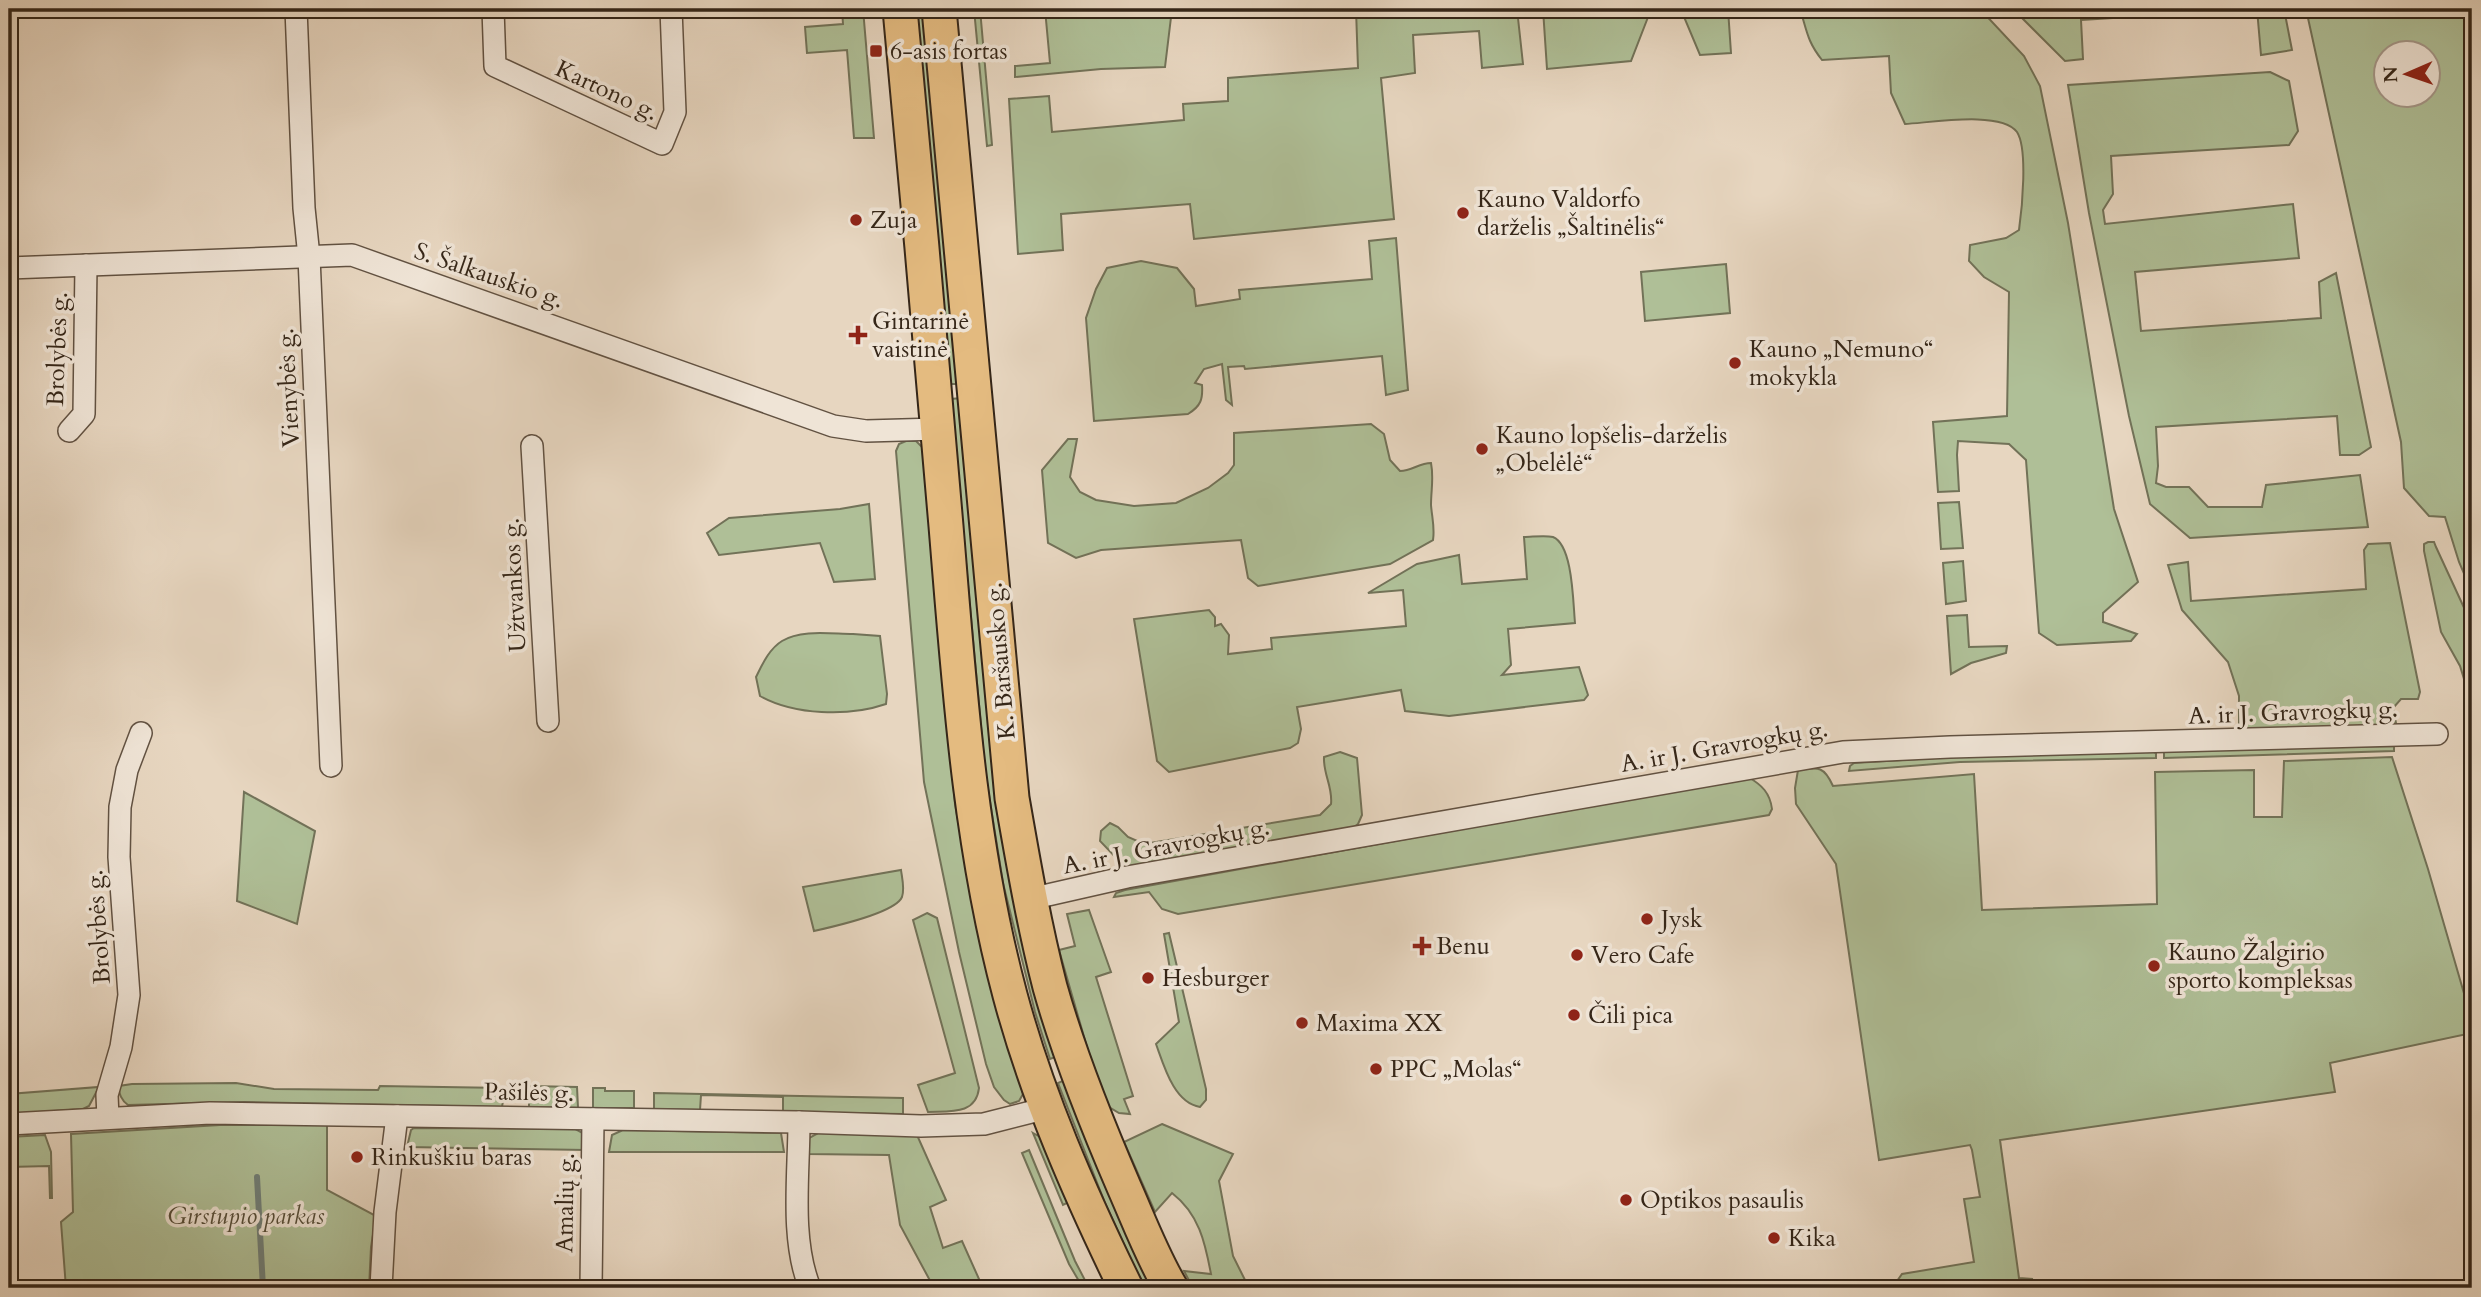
<svg xmlns="http://www.w3.org/2000/svg" width="2481" height="1297" font-family="Cardo,serif">
	<style>
		.green { fill: #afbf97; stroke: #727258; stroke-width: 2; fill-rule: evenodd }
		.lines { fill: none; stroke-linecap: round; stroke-linejoin: round }
		.stream { stroke: #707e77; stroke-width: 6 }
		.minor-casing { stroke: #625242; stroke-width: 24 }
		.primary-casing { stroke: #352618; stroke-width: 37 }
		.minor { stroke: #efe4d6; stroke-width: 21 }
		.primary { stroke: #e4bb80; stroke-width: 33 }
		.poi-dot { fill: #8f2418; stroke: #efe4d6; stroke-width: 2.5 }
		.labels { text-anchor: middle; stroke-width: 7; stroke-linejoin: round; paint-order: stroke }
		.poi-label { font-size: 24px; fill: #352618; stroke: #efe4d6; text-anchor: start }
		.street-label { font-size: 24px; fill: #352618; stroke: #efe4d6 }
		.park-label { font-size: 24px; font-style: italic; fill: #544c38; stroke: #efe4d6 }
	</style>
	<rect width="100%" height="100%" fill="#e7d6c0"/>
	<filter id="stains"><feTurbulence type="fractalNoise" baseFrequency=".00286" numOctaves="4"/><feColorMatrix values="0 0 0 0 .2 0 0 0 0 .09 0 0 0 0 .02 0 0 0 .5 -.17"/></filter>
	<radialGradient id="worn" r=".72"><stop offset=".6" stop-color="#630" stop-opacity="0"/><stop offset="1" stop-color="#630" stop-opacity=".3"/></radialGradient>
	<g class="green">
		<path d="M842,9h21l11,129h-20l-7,-88 -40,3 -2,-26 38,-3z"/>
		<path d="M917,9h8l35,375h-11z"/>
		<path d="M974,9h6l12,136 -5,1z"/>
		<path d="M1045,9h127l-7,58 -64,2 -86,8v-11l35,-3z"/>
		<path d="M1356,9h161l6,55 -41,4 -3,-37 -66,4 2,38 -34,5 13,141 -200,20 -4,-35 -129,10 2,36 -45,4 -9,-155 40,-3 3,36 132,-12 -1,-16 45,-3v-23l130,-10z"/>
		<path d="M1543,9h120l-13,3 -19,49 -84,8z"/>
		<path d="M1674,9h54l3,44 -31,2 -18,-43z"/>
		<path d="M1800,9h180l44,47 16,30 28,137 46,286 24,73 -35,31v9l34,12 -6,7 -74,4 -18,-12 -13,-173 -17,-16 -51,-3 -1,14 2,36 -21,1 -5,-70 74,-6 2,-124 -25,-15 -15,-16 1,-16 36,-7 13,-8c3,-21 9,-81 -2,-98 -16,-22 -88,-9 -112,-8l-14,-31 -2,-37 -67,4c-15,-19 -15,-29 -22,-51z"/>
		<path d="M2013,9h271l8,41 -31,5 -4,-46 -176,11 2,39 -18,2z"/>
		<path d="M2306,9h166v583l-13,-30 -14,-45 -16,-1 -25,-28 -3,-46zM2386,52h42v42h-42z"/>
		<path d="M2270,72l19,9 9,50 -9,14 -178,11 2,38 -10,16 2,14 188,-20 6,54 -164,14 6,59 180,-13 -2,-36 17,-9 35,174 -12,8h-19l-3,-39 -181,11 2,39 -2,17 10,4h23l19,20h54l4,-22 94,-10 8,52 -178,11 -40,-34 -21,-88 -40,-203 -21,-128z"/>
		<path d="M1396,238l12,152 -22,5 -4,-39 -137,13 -1,-3 -16,1 4,38 -6,-5 -4,-36 -18,5 -9,14 7,2c1,14 -1,21 -14,29l-94,7 -8,-103 10,-29 11,-21 34,-7 36,7 17,21 2,17 44,-7 -1,-9 133,-11 -3,-38z"/>
		<path d="M1726,264l4,49 -85,8 -4,-49z"/>
		<path d="M961,398l97,658 -8,3 -15,-47 -32,-129 -18,-113 -34,-371z"/>
		<path d="M1371,424l13,10 6,26 10,11c12,0 19,-8 31,-8 3,15 0,27 0,42 1,13 4,23 2,35l-43,24 -132,22 -10,-8 -7,-38 -140,10 -25,8 -28,-15 -6,-73 26,-31h9l-7,38 10,15 16,8 38,6 42,-3 32,-15 20,-15 6,-8v-32z"/>
		<path d="M906,441h10l7,7 32,356 15,83 51,199 2,8 -4,7 -9,3 -6,-4 -10,-13 -8,-23 -27,-112 -35,-170 -28,-331 3,-7z"/>
		<path d="M1959,502l4,46 -22,1 -3,-46z"/>
		<path d="M869,504l6,75 -41,3 -14,-39 -101,12 -12,-22 22,-15 111,-9z"/>
		<path d="M1524,537c8,0 21,-2 29,0 20,8 20,66 22,86l-67,6 3,36 -9,10 77,-8 9,28 -4,5 -135,16 -44,-5 -4,-21 -104,17 4,22 -3,14 -8,5 -121,24 -12,-11 -23,-142 75,-9 6,7v9l6,-2 8,11 -1,19 44,-5 -1,-11 135,-12 -3,-36 -35,3 49,-29 42,-9 3,29 65,-5z"/>
		<path d="M2428,542h6l2,5 36,78v80l-12,-39 -19,-34 -17,-81v-7z"/>
		<path d="M2390,543l30,149 -2,7h-17l-8,9 3,15 -6,2 -151,5v-34l-11,-34 -46,-52 -14,-45 20,-3 3,39 175,-12 -2,-39 4,-6z"/>
		<path d="M1963,561l3,40 -20,3 -3,-41z"/>
		<path d="M1967,615l2,32 38,-1 -1,7 -35,10 -20,11 -4,-58z"/>
		<path d="M853,634l27,2 7,58 -1,10c-38,13 -92,11 -126,-8l-4,-19c6,-12 13,-28 26,-36 19,-12 50,-7 71,-7z"/>
		<path d="M2394,746v5l-230,7v-7z"/>
		<path d="M2152,751l4,2v5l-196,4 -111,9 1,-5 4,-3 97,-6z"/>
		<path d="M1340,752l17,6 5,57 -4,9 -9,7 -214,36 -12,-2 -23,-24 1,-10 9,-8 8,4 10,10 16,7 176,-29 11,-11c2,-17 -8,-30 -7,-47z"/>
		<path d="M2392,757l36,112 44,152v12l-142,30 5,29 -335,48 19,138 13,1 -1,9h-35l-1,-5 -20,3v2h-79l-1,-4 7,-10 72,-12 -10,-63 16,-2 -8,-47 -2,-5 -91,15 -43,-296 -40,-60 -1,-16 3,-18c21,-3 26,-4 35,16l141,-12 8,136 175,-6 -2,-132 99,-2v47h28l2,-56z"/>
		<path d="M1748,777c14,8 22,16 24,32l-3,6 -591,99 -16,-5 -13,-17 -35,5 2,-4 9,-3z"/>
		<path d="M244,792l71,39 -18,93 -60,-23z"/>
		<path d="M901,870c1,8 4,19 1,27 -7,16 -70,30 -88,34l-11,-44z"/>
		<path d="M1089,910l22,62 -15,5 37,119 -9,3 6,15 -11,-1 -10,-6 -18,-46 -32,-111 16,-4 -8,-32z"/>
		<path d="M927,913l10,5 42,170c-3,27 -29,23 -51,24l-10,-27 37,-12 -42,-153z"/>
		<path d="M1169,933l37,156v11l-6,7c-26,-4 -36,-41 -44,-63l23,-22 -15,-88z"/>
		<path d="M1067,1079l88,209h-11l-39,-85 -47,-120z"/>
		<path d="M236,1083l38,6 104,1 2,-4 125,2 -3,19 -258,-5 -116,3c-6,-4 -10,-12 -9,-19l13,-2z"/>
		<path d="M529,1086l48,1 1,21 -49,-1z"/>
		<path d="M99,1087l-10,19 -6,3 -74,5v-20z"/>
		<path d="M593,1088h12v3h29v17h-41z"/>
		<path d="M654,1093l249,5v16l-120,-2v-15l-82,-2 -1,15 -46,-1z"/>
		<path d="M1162,1124l71,30 -14,27 14,75 16,32h-56l-9,-17 27,3c-6,-32 -12,-60 -39,-81l-17,19 -31,-70z"/>
		<path d="M220,1125h107v65l49,26 -5,31 -2,41h-258v-7l-45,7 -5,-66 12,-10 -2,-78z"/>
		<path d="M414,1128l161,1 9,5 2,16 -179,-3 4,-17z"/>
		<path d="M623,1130l158,3 3,19h-175l3,-17z"/>
		<path d="M820,1132l97,3 29,65 -16,7 13,41 19,-7 21,47h-49l-34,-63 -11,-70 -81,-1 1,-16z"/>
		<path d="M1033,1133l9,5 27,64 -6,3z"/>
		<path d="M45,1135l6,17 1,46h-2l-1,-32 -40,1v-30z"/>
		<path d="M1029,1150l46,111 14,27h-6l-14,-24 -47,-111z"/>
	</g>
	<g class="lines">
		<path class="stream" d="M257,1177l6,111"/>
		<g class="minor-casing">
			<g id="minor">
				<path d="M296,9l8,199 5,49 22,509"/>
				<path d="M493,9l2,57 167,78 13,-32 -4,-103"/>
				<path d="M9,268l343,-13 481,171 33,5 72,-2"/>
				<path d="M69,431l15,-17 2,-149"/>
				<path d="M532,446l16,275"/>
				<path d="M1030,899l97,-22 716,-125 107,-5 487,-13"/>
				<path d="M108,1118l-1,-23 14,-48 8,-52 -10,-138 1,-50 7,-37 14,-37"/>
				<path d="M799,1122c0,52 -9,117 11,166"/>
				<path d="M9,1124l201,-11 589,9 122,4 63,-2 63,-16"/>
				<path d="M381,1288l4,-76 12,-96"/>
				<path d="M591,1288l2,-169"/>
			</g>
		</g>
		<g class="primary-casing">
			<g id="primary">
				<path d="M900,9c16,172 32,345 46,517 13,157 23,316 64,469 27,101 70,199 116,293"/>
				<path d="M939,9l73,789c11,63 22,127 38,189 19,68 46,135 74,200 15,34 28,69 47,101"/>
			</g>
		</g>
		<use href="#minor" class="minor"/>
		<use href="#primary" class="primary"/>
	</g>
	<g class="poi-dot">
		<rect x="869" y="44" width="14" height="14" rx="3.5"/>
		<circle cx="1463" cy="213" r="7"/>
		<circle cx="856" cy="220" r="7"/>
		<path d="M854.5 324.5h7v7h7v7h-7v7h-7v-7h-7v-7h7z"/>
		<circle cx="1735" cy="363" r="7"/>
		<circle cx="1482" cy="449" r="7"/>
		<circle cx="1647" cy="919" r="7"/>
		<path d="M1418.5 935.5h7v7h7v7h-7v7h-7v-7h-7v-7h7z"/>
		<circle cx="1577" cy="955" r="7"/>
		<circle cx="2154" cy="966" r="7"/>
		<circle cx="1148" cy="978" r="7"/>
		<circle cx="1574" cy="1015" r="7"/>
		<circle cx="1302" cy="1023" r="7"/>
		<circle cx="1376" cy="1069" r="7"/>
		<circle cx="357" cy="1157" r="7"/>
		<circle cx="1626" cy="1200" r="7"/>
		<circle cx="1774" cy="1238" r="7"/>
	</g>
	<g class="labels">
		<g class="poi-label">
			<text x="890" y="59">6-asis fortas</text>
			<text x="1477" y="207">Kauno Valdorfo<tspan x="1477" dy="28">darželis „Šaltinėlis“</tspan></text>
			<text x="870" y="228">Zuja</text>
			<text x="872" y="329">Gintarinė<tspan x="872" dy="28">vaistinė</tspan></text>
			<text x="1749" y="357">Kauno „Nemuno“<tspan x="1749" dy="28">mokykla</tspan></text>
			<text x="1496" y="443">Kauno lopšelis-darželis<tspan x="1496" dy="28">„Obelėlė“</tspan></text>
			<text x="1661" y="927">Jysk</text>
			<text x="1436" y="954">Benu</text>
			<text x="2168" y="960">Kauno Žalgirio<tspan x="2168" dy="28">sporto kompleksas</tspan></text>
			<text x="1591" y="963">Vero Cafe</text>
			<text x="1162" y="986">Hesburger</text>
			<text x="1588" y="1023">Čili pica</text>
			<text x="1316" y="1031">Maxima XX</text>
			<text x="1390" y="1077">PPC „Molas“</text>
			<text x="371" y="1165">Rinkuškiu baras</text>
			<text x="1640" y="1208">Optikos pasaulis</text>
			<text x="1788" y="1246">Kika</text>
		</g>
		<g class="street-label">
			<text transform="translate(607 90) rotate(25)" y="8">Kartono g.</text>
			<text transform="translate(489 275) rotate(19)" y="8">S. Šalkauskio g.</text>
			<text transform="translate(57 349) rotate(-88)" y="8">Brolybės g.</text>
			<text transform="translate(288 388) rotate(-93)" y="8">Vienybės g.</text>
			<text transform="translate(514 585) rotate(-93)" y="8">Užtvankos g.</text>
			<text transform="translate(1000 661) rotate(-95)" y="8">K. Baršausko g.</text>
			<text transform="translate(2293 712) rotate(-2)" y="8">A. ir J. Gravrogkų g.</text>
			<text transform="translate(1724 746) rotate(-10)" y="8">A. ir J. Gravrogkų g.</text>
			<text transform="translate(1166 846) rotate(-11)" y="8">A. ir J. Gravrogkų g.</text>
			<text transform="translate(98 927) rotate(-94)" y="8">Brolybės g.</text>
			<text transform="translate(529 1092) rotate(1)" y="8">Pašilės g.</text>
			<text transform="translate(565 1203) rotate(-89)" y="8">Amalių g.</text>
		</g>
		<g class="park-label">
			<text x="246" y="1224">Girstupio parkas</text>
		</g>
	</g>
	<rect width="2481" height="1297" fill="none" stroke="#e7d6c0" stroke-width="35"/>
	<rect x="10" y="10" width="2460" height="1276" fill="none" stroke="#352618" stroke-width="3.5"/>
	<rect x="18" y="18" width="2446" height="1262" fill="none" stroke="#352618" stroke-width="2"/>
	<g transform="translate(2407 74) rotate(268)"><circle r="33" fill="#efe4d6" stroke="#a5988a" stroke-width="2"/>
	<path d="M0-5L12 26L0 18L-12 26Z" fill="#8f2418"/>
	<text y="-10" font-size="19" font-weight="bold" text-anchor="middle" fill="#352618">N</text>
	</g>
	<rect width="100%" height="100%" filter="url(#stains)"/>
	<rect width="100%" height="100%" fill="url(#worn)"/>
</svg>
